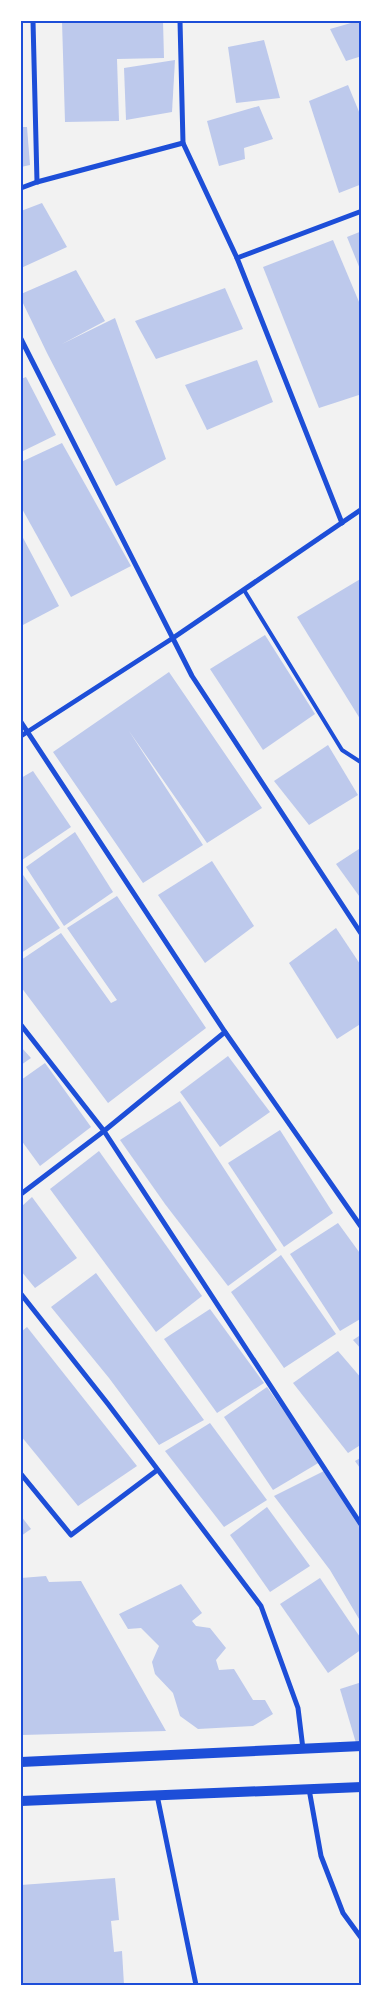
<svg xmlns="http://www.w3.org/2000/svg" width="383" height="2006" font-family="'Nunito Sans',sans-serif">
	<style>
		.building { fill: #bdc9ec }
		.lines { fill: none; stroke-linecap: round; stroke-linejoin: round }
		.service { stroke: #1d4ed8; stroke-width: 4 }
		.pedestrian { stroke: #1d4ed8; stroke-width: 4.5 }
		.minor { stroke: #1d4ed8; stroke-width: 5 }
		.secondary { stroke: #1d4ed8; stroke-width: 10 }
		.neatline { fill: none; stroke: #1d4ed8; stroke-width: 2 }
	</style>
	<rect width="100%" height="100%" fill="#f2f2f2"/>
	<g class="building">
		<path d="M62,21h101l1,37 -47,1 2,62 -54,1z"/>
		<path d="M358,21h4v35l-16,5 -16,-32z"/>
		<path d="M264,40l16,58 -44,5 -8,-56z"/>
		<path d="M175,60l-3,52 -46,8 -2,-52z"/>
		<path d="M348,85l14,34v65l-23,9 -30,-92z"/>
		<path d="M259,106l14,33 -29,9 1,11 -26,7 -12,-45z"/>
		<path d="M21,127h6l3,38 -9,2z"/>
		<path d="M42,203l25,44 -46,21v-57z"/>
		<path d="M362,231v43l-15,-37z"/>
		<path d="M333,240l29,69v85l-43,14 -56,-141z"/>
		<path d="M76,270l29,51 -43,23 53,-26 51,141 -50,27 -69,-133 -26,-54v-5z"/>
		<path d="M225,288l18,41 -87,30 -21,-38z"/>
		<path d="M257,360l16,42 -66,28 -22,-45z"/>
		<path d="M26,377l30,58 -35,17v-73z"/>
		<path d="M62,443l69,123 -60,31 -50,-90v-45z"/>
		<path d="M21,534l38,72 -38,20z"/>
		<path d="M362,578v144l-65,-105z"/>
		<path d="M265,635l50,79 -52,36 -53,-81z"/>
		<path d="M169,672l93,136 -55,35 -78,-112 74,114 -60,38 -90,-131z"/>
		<path d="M328,745l30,50 -49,30 -35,-44z"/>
		<path d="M33,771l38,56 -49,33 -1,-82z"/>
		<path d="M75,832l38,60 -49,34 -38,-59z"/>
		<path d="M362,847v53l-26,-36z"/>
		<path d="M212,861l42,65 -49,37 -47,-68z"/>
		<path d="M21,872l39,56 -39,25z"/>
		<path d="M117,896l89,132 -98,75 -87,-116v-27l40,-27 50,70 6,-3 -50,-72z"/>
		<path d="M336,928l26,39v56l-25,16 -48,-76z"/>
		<path d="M21,1047l10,11 -10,7z"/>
		<path d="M228,1056l42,56 -50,35 -40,-55z"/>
		<path d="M45,1063l46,64 -51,39 -19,-26v-60z"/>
		<path d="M180,1101l97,149 -49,36 -63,-82 -45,-64z"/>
		<path d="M280,1130l53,83 -49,34 -56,-84z"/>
		<path d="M99,1151l103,145 -46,36 -106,-143z"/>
		<path d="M32,1197l45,61 -42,30 -14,-17v-64z"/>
		<path d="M338,1223l24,33v62l-22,13 -50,-77z"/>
		<path d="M281,1255l55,79 -52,34 -53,-76z"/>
		<path d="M96,1273l108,147 -45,25 -50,-67 -58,-71z"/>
		<path d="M210,1309l54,74 -47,30 -53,-74z"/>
		<path d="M27,1327l110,139 -59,40 -57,-70v-104z"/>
		<path d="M362,1334v16l-9,-10z"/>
		<path d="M338,1351l24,28v65l-14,9 -55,-70z"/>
		<path d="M267,1387l53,75 -47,28 -49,-73z"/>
		<path d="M210,1423l57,77 -43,27 -59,-76z"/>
		<path d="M362,1457v14l-7,-10z"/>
		<path d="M324,1471l38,58v95l-32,-54 -56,-74z"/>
		<path d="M267,1507l43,59 -40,26 -40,-57z"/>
		<path d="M21,1516l10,13 -10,7z"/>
		<path d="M46,1576l3,6 32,-1 85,150 -144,4 -1,-157z"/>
		<path d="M320,1578l42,62v9l-34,24 -48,-69z"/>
		<path d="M181,1584l21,29 -10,8 4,5 14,2 16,20 -10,12 3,10 15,-1 19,31h12l8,14 -20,12 -55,3 -18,-13 -7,-23 -18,-19 -3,-12 7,-16 -18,-18 -13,1 -9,-15z"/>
		<path d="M362,1682v59l-6,2 -16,-54z"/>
		<path d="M115,1878l4,42 -8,1 3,31 8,-1 2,34h-103v-100z"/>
	</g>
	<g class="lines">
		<path class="service" d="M244,590l98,160 20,13"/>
		<path class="pedestrian" d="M21,736l152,-98"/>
		<g class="minor">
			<path d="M33,21l4,161"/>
			<path d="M180,21l3,122 54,115 105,265"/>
			<path d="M21,188l16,-6 146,-39"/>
			<path d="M237,258l125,-47"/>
			<path d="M21,339l171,337 170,259"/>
			<path d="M173,638l189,-129"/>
			<path d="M21,722l204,310 137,196"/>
			<path d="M21,1025l83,106 258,395"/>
			<path d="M21,1194l83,-63 121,-99"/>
			<path d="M21,1294l87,110 153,202 37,102 5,41"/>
			<path d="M21,1474l50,61 85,-64"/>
			<path d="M309,1789l12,67 22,57 19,26"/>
			<path d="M157,1795l39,190"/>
		</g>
		<g class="secondary">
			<path d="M21,1762l341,-16"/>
			<path d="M21,1801l341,-14"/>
		</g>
	</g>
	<rect width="383" height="2006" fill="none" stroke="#ffffff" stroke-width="45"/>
	<rect x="22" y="22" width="338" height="1962" class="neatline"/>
</svg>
